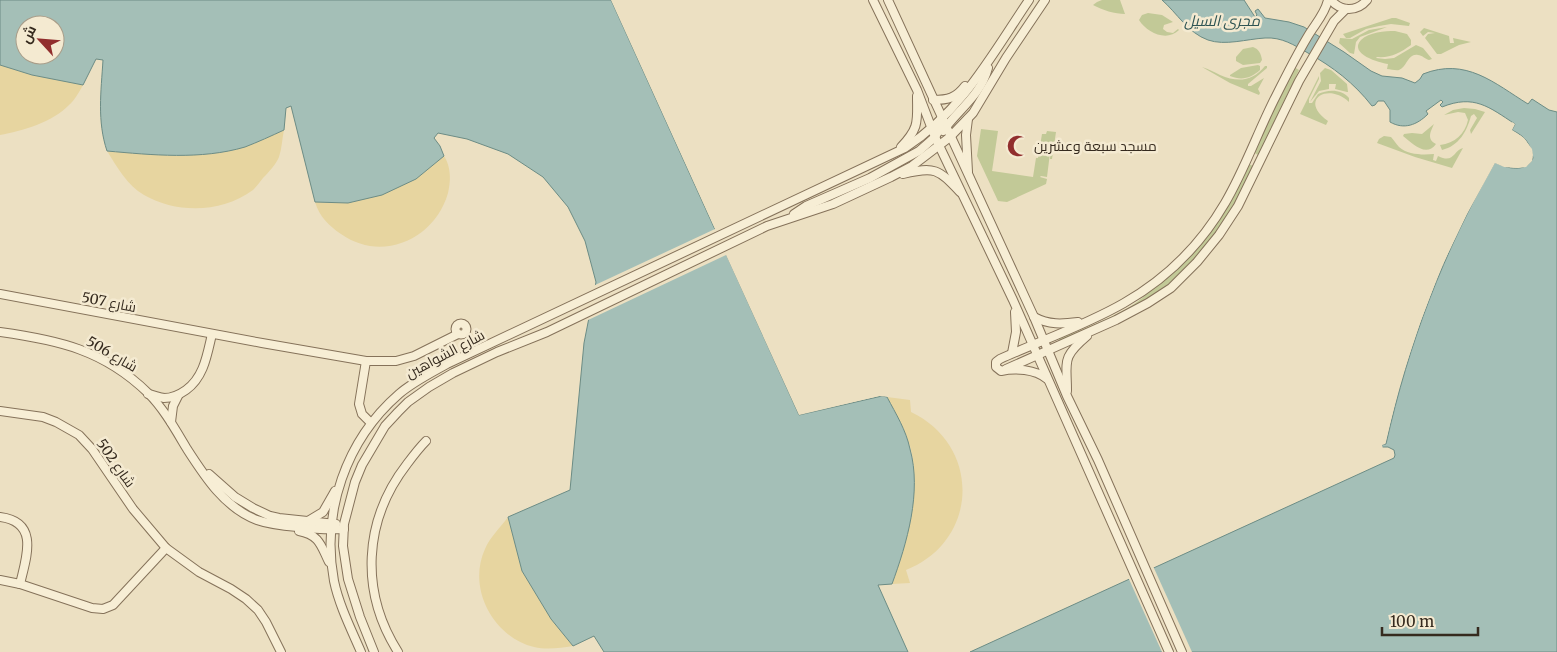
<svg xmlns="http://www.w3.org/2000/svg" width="1557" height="652" font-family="Merriweather,Cairo,serif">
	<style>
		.green { fill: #c2c997 }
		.sand { fill: #e7d5a0 }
		.water { fill: #a4bfb7; stroke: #6c8c85; fill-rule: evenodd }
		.pier { fill: #ece0c2 }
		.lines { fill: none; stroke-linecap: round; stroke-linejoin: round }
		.minor-casing { stroke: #85725a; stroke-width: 10 }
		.minor { stroke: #f7eed5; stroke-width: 8 }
		.labels { text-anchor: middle; stroke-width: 5; stroke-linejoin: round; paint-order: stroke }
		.poi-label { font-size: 14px; fill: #352a1e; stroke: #f4ead1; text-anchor: start }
		.street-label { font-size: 14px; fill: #352a1e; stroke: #f4ead1 }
		.water-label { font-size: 15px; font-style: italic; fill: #2e5453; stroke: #f4ead1 }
	</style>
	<rect width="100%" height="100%" fill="#ece0c2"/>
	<g class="green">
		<path d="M1102,0h18l5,14c-10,0 -23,-4 -32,-9l4,-3z"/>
		<path d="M1148,13l14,2 11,7 -9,3 -1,4 4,3 6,1 5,-4 1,1c-12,12 -32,3 -40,-10l3,-5z"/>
		<path d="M1392,18h4l14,5 -1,3 -18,-2 -12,2 -13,3 -16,9h-4l-3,-4z"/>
		<path d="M1387,27l-27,10 -4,5 -2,12 -4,-1 -11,-10 1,-5 12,1 17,-9z"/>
		<path d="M1424,28l25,8 1,7h4l-1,-5 18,4 -12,3 -18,9h-4l-12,-16 3,-4 7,-1 -7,-1 -5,4 -3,-4z"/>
		<path d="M1395,31l12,3 4,6v5c-11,8 -20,13 -34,12l-1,1 9,1 9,-1 22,-13 7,3 9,11 -3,1c-4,-1 -7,-5 -11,-5 -10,-2 -11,12 -19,15 -3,1 -8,-1 -12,-1l1,-5c-8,-1 -40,-10 -27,-24 8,-8 24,-9 34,-9z"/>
		<path d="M1253,47c6,2 8,7 9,13l-2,3 -17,2 -7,-4v-4l7,-8z"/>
		<path d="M1258,65l2,1v4c-9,8 -18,11 -30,6v-1l11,-7z"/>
		<path d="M1265,66h2v2l-19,16v2h3l13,-8 -6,11 2,4 -1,2 -29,-12 -28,-16c7,2 12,5 18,8 18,8 33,6 45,-9z"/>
		<path d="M1294,67l5,3 -41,85 -5,-3z"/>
		<path d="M1325,68l6,2 16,14 1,8h-1l-12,-3 1,-5h-7v5l-10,2 -9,11 11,-21 -1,-8z"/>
		<path d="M1319,76v3l-10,20v4h3l6,-9c10,-5 24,-5 31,4v4c-21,-20 -51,-2 -21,19l-2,4 -26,-11z"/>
		<path d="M1464,108l11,1 10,3 -14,22 -1,-4 7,-12 -3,-4 -3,2c-4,15 -12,30 -29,34l-2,-5c15,-2 25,-11 28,-25l-3,-7 -7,-1 -14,3 9,-5z"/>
		<path d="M1434,124c-3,7 -8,15 2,20 -10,14 -24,-1 -33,-8l1,-2 8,-1 10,1z"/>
		<path d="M981,129l17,2 -6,40 41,6 3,-19h2l4,-24h4l1,-3 9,1 -4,27h-2l1,-14 -4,32 -6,-1 -1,1 7,2 -1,5 -39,18 -9,-1 -21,-45z"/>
		<path d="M1384,136l7,1c3,3 5,7 8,10 9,8 24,8 35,7l-1,6 3,1 2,-5c16,8 15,-5 25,-8l-11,20 -37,-11 -38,-14 2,-4z"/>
		<path d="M1249,164l4,2c-22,56 -66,114 -121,142 -23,12 -48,22 -73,33v-2c23,-10 48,-19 69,-31 10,-6 19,-14 27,-21 43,-35 73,-72 94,-123z"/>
	</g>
	<g class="sand">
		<path d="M0,65l32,10 51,10c-4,7 -8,15 -14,20 -16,17 -47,26 -69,30z"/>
		<path d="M284,130c-2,9 -2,18 -5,27 -3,7 -10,15 -16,21 -3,4 -7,9 -10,12 -31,23 -76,24 -109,5 -17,-10 -27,-28 -37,-44 45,4 94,9 138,-4 13,-5 26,-11 39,-17z"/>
		<path d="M444,156c7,11 7,24 4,37 -13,46 -66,70 -107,41 -12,-8 -22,-18 -26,-32l33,1 68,-24z"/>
		<path d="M887,397l23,3 1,12c71,34 68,129 -5,158l4,13 -18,1c15,-40 30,-95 18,-138 -6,-17 -14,-33 -23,-49z"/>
		<path d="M508,517l14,54 29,48 22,27c-13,2 -26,4 -39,1 -41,-10 -67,-59 -49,-98 5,-12 16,-22 23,-32z"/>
	</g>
	<g class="water">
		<path d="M0,0h611l188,415 83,-19 5,1c9,17 19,33 23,52 12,43 -3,94 -18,135l-14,1 30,67h-304l-10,-16 -21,10 -22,-27 -29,-48 -14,-54 62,-27 14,-147 12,-61 -11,-41 -17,-34 -25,-30 -35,-23 -41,-15 -29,-6 -4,5 6,8 4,10 -28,23 -34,16 -34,8 -33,-1 -24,-96 -5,2 -2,22c-13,6 -26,12 -39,17 -44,13 -93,8 -138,4 -10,-30 -6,-59 -4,-91l-7,-1 -13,26 -51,-10 -32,-10zM25,25h30v30h-30z"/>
		<path d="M1162,0h82l11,17 2,-2 -2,-4 3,-2 7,9 24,4 15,5 40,25 27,19 11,5 20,2 13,5 5,-4 3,-5c43,-17 71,9 105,30l4,-5 17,11 8,2v540h-587l424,-194 1,-3 -1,-5 -6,-3h-7l1,-2 4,-1c23,-102 57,-191 109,-282 12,7 31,11 38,-4 -3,-15 -7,-21 -21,-28l3,-6c-26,-17 -41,-30 -73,-17l-2,-2 3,-3 -2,-2 -15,11 2,3c-11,11 -24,16 -38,8v-12l-6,-9h-6l-3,4 -3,1c-18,-23 -39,-39 -64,-53 -14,-8 -26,-16 -43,-15 -18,1 -40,8 -57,2 -20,-7 -31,-27 -46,-40z"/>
	</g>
	<g class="pier">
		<path d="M611,0h2l188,412 74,-17h12l3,2 -11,-1 -80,19 -73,-160 -140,66 7,-35 122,-57z"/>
		<path d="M1512,122l3,2 -3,6 12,8 8,11 1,6 -1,6 -6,6 -8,1 -14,-1 -9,-4 -28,51 -26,54 -21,55 -20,60 -15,61 -3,1 1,4h-4l1,-6 3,-1 9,-40 19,-60 28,-75 25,-54 29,-53h3l13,5 9,1 6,-1 6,-5 1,-7 -3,-7 -6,-7 -12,-8z"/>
		<path d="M1153,566l39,86h-30l-34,-75z"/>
	</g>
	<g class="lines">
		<g class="minor-casing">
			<g id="minor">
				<path d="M873,0l44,90 18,47 78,163 156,352"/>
				<path d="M888,0l146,317 33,79 31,64 84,192"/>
				<path d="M1331,0c10,12 26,12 36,0"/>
				<path d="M933,100c15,0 23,-2 32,-14"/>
				<path d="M943,131c15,-21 38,-36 45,-63"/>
				<path d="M901,147c19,-20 16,-26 16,-51"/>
				<path d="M968,172l-2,-37 2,-16"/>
				<path d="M903,174c32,-8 35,-5 57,18"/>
				<path d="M794,214l12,-8 64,-28 49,-27 16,-14 4,-7 2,-11"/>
				<path d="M0,294l262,49 104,18h30l18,-5 44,-22"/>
				<path d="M1034,317c15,8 28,7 44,5"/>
				<circle cx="461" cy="329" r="5.5"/>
				<path d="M0,332c58,8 104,18 148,61 16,16 27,36 39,56 18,28 38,59 70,71 14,5 28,6 41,7 16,2 30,3 46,2"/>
				<path d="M1012,353l4,-21 -1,-20"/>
				<path d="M366,361l-7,43 3,10 9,9"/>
				<path d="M1006,369l110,-49 32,-17 23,-15 26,-26 22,-27 19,-29 61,-125 35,-60 12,-12"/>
				<path d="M1047,379c-12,-10 -32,-11 -46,-8l-5,-4v-5l4,-3c40,-18 86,-34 124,-56 42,-24 77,-59 101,-100 20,-34 33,-72 51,-107 10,-20 20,-40 32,-60 7,-12 17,-22 20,-36"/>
				<path d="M1067,391c0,-30 -6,-33 20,-55"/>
				<path d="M148,394c5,1 11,3 16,4 8,0 15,-3 22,-8 18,-13 21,-35 26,-56"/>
				<path d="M0,411l43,6 13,5 23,13 13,14 41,60 33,39 33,24 32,17 15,10 12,11 8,12 15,30"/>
				<path d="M171,422l2,-16 5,-10"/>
				<path d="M209,474l26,23 18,11 17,8 9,2 57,6"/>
				<path d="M0,517c40,5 26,41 20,67"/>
				<path d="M308,521l15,-9 12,-21"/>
				<path d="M299,531c21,4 22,15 30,31"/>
				<path d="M0,580l20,4 72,24 11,1 10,-4 53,-57"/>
				<path d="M361,652c-10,-23 -22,-47 -27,-71 -13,-69 12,-141 65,-187 14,-12 32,-21 48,-30l458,-216c58,-38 86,-92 124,-148"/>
				<path d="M374,652l-14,-35 -12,-38 -5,-33 1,-22 11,-42 7,-17 23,-39 13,-14 10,-10 21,-15 24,-14 44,-21 50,-20 220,-106 66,-22 58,-27 21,-11 38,-29 23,-24 33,-55 39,-58"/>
				<path d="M398,652c-38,-60 -35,-131 9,-188 6,-8 12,-16 19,-23"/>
			</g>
		</g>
		<use href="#minor" class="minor"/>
	</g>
	<defs>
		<g id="mosque-bare" transform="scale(1.725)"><path d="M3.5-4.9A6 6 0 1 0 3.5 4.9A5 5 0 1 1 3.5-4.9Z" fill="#912e2d" stroke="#f4ead1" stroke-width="2.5" paint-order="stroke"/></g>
	</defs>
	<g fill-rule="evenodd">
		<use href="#mosque-bare" x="1018" y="146"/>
	</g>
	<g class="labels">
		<g class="poi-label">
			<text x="1034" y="151">مسجد سبعة وعشرين</text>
		</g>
		<g class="street-label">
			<text transform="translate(109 302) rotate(11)" y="5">شارع 507</text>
			<text transform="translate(112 354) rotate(30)" y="5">شارع 506</text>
			<text transform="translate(445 354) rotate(-28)" y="5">شارع الشواهين</text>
			<text transform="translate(116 463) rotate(55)" y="5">شارع 502</text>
		</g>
		<g class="water-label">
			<text x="1222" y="26">مجرى السيل</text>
		</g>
	</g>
	<g transform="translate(40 40) rotate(296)"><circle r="24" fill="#f4ead1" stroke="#a89d89"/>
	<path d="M0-4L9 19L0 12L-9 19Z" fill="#912e2d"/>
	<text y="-8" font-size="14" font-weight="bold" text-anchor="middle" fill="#352a1e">ش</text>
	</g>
	<path d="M1382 627v8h96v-8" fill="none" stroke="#352a1e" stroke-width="2.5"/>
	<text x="1390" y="627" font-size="15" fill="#352a1e" stroke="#f4ead1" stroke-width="4" paint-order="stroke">100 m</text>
</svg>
